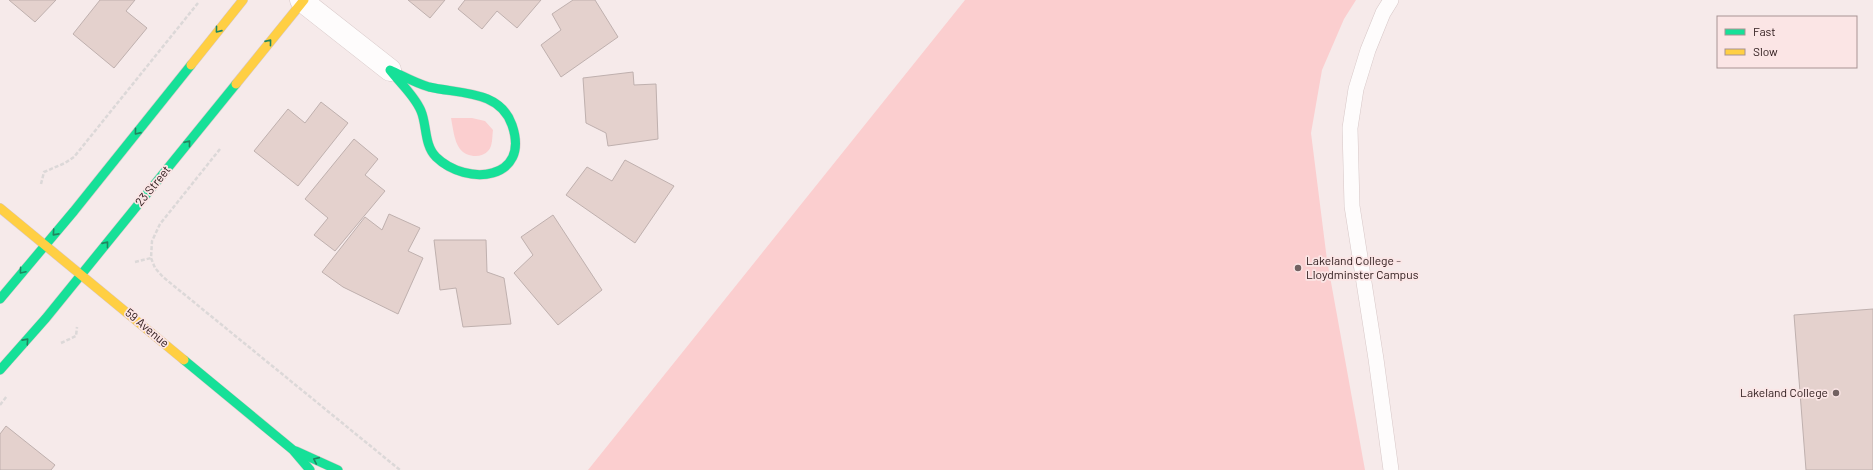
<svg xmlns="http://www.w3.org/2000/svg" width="1873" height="470" font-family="Barlow,sans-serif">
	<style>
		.green { fill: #fbcecf }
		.building { fill: #e4d1cd; stroke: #bfb0ae }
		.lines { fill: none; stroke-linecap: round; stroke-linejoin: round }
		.lane-casing { stroke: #d7c7c7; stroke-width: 16 }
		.street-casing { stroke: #d7c7c7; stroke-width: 23 }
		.fast-casing { stroke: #d7c7c7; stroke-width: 10 }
		.slow-casing { stroke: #d7c7c7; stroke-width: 10 }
		.path { stroke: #dcd8d8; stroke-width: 2.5; stroke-dasharray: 4 2; stroke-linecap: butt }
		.lane { stroke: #fefcfc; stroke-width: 15 }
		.street { stroke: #fefcfc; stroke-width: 22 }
		.fast { stroke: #16e098; stroke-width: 9 }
		.slow { stroke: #ffcf43; stroke-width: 9 }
		.oneway { stroke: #1f865f }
		.poi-dot { fill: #726262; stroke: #fbe5e5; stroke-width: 1.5 }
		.labels { text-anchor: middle; stroke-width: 3.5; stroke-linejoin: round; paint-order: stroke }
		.street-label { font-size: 12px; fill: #2b1819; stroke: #fbe5e5 }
		.poi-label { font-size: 12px; fill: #2b1819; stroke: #fbe5e5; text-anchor: start }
	</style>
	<rect width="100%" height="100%" fill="#f6eaea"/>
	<g class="green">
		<path d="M965,0h391l-12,19 -22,51 -11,63 16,127 38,210h-777z"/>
		<path d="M472,118l13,3 8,9c-1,6 0,16 -5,21 -7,8 -22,6 -28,-2 -6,-8 -7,-21 -9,-31z"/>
	</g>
	<g class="building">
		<path d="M9,0h47l-21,22z"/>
		<path d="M100,0h35l-9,11 21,17 -33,40 -41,-34z"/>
		<path d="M408,0h37l-15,18z"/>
		<path d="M465,0h76l-24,28 -20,-17 -15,18 -24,-20z"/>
		<path d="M573,0h22l23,37 -57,40 -20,-32 20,-15 -9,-16z"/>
		<path d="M633,72l1,13 22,-1 2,55 -50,7 -2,-13 -20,-10 -3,-45z"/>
		<path d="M321,102l27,21 -50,63 -44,-35 34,-42 17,14z"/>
		<path d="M354,139l24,20 -13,16 20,16 -50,60 -21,-16 14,-17 -23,-19z"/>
		<path d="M625,160l49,26 -39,57 -69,-48 21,-28 25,14z"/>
		<path d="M389,214l31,14 -12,23 15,7 -25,56 -55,-27 -21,-15 43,-55 17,13z"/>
		<path d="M553,215l49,75 -44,35 -44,-52 19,-18 -12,-18z"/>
		<path d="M434,240h52l1,32 17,6 7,46 -48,3 -7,-39 -16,2z"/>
		<path d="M1873,309v161h-67l-12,-155z"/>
		<path d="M6,426l49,39 -4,5h-51v-36z"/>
	</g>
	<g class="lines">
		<g class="lane-casing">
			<path id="lane" d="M1391,470l-15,-111 -24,-153 -2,-78 6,-39 12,-39 15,-37 8,-13"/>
		</g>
		<g class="street-casing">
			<path id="street" d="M301,0l89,70"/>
		</g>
		<g class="fast-casing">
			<g id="fast">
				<path d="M390,70c13,6 25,13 39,17 30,7 71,3 83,38 19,55 -45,62 -76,32 -12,-12 -9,-32 -15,-46 -6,-15 -21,-28 -31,-41z"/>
				<path d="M0,299l74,-88 117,-146"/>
				<path d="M184,360l109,90 17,20"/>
				<path d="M0,370l46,-52 190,-234"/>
				<path d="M296,451l42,19"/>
			</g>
		</g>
		<g class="slow-casing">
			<g id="slow">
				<path d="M191,65l52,-65"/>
				<path d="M236,84l68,-84"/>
				<path d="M0,208l184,152"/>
			</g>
		</g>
		<g class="path">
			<path d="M220,149l-60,75 -8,17 -1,17 4,10 8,9 237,193"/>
			<path d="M41,184l3,-12 21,-9 9,-6 124,-154"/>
			<path d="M135,262l16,-4"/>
			<path d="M61,343l15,-7 1,-9"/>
			<path d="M0,405l7,-9"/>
		</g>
		<use href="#lane" class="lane"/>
		<use href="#street" class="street"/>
		<use href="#fast" class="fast"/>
		<use href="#slow" class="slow"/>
	</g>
	<defs><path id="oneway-chevron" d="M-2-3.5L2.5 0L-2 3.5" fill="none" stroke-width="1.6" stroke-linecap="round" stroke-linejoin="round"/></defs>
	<g class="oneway">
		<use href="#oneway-chevron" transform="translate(218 30) rotate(129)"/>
		<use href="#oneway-chevron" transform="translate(269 42) rotate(-51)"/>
		<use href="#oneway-chevron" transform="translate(137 132) rotate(129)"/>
		<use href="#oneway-chevron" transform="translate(188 143) rotate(-51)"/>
		<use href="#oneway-chevron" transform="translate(55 233) rotate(132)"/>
		<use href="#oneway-chevron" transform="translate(106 244) rotate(-51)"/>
		<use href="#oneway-chevron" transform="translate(22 271) rotate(130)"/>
		<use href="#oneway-chevron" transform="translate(26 341) rotate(-48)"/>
		<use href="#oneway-chevron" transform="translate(316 460) rotate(-156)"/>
	</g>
	<g class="poi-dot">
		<circle cx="1298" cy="268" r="4"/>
		<circle cx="1836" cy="393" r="4"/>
	</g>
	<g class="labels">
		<g class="street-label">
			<text transform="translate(153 186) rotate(-51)" y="4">23 Street</text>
			<text transform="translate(147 328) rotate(40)" y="4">59 Avenue</text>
		</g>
		<g class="poi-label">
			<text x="1306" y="265">Lakeland College -<tspan x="1306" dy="14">Lloydminster Campus</tspan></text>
			<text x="1828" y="397" text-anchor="end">Lakeland College</text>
		</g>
	</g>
	<rect x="1717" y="16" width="140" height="52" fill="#fbe5e5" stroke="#a89393"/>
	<rect x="1725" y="29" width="20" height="6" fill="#16e098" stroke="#a89393"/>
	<text x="1753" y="36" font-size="12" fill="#2b1819">Fast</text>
	<rect x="1725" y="49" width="20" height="6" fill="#ffcf43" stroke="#a89393"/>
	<text x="1753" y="56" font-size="12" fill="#2b1819">Slow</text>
</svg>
